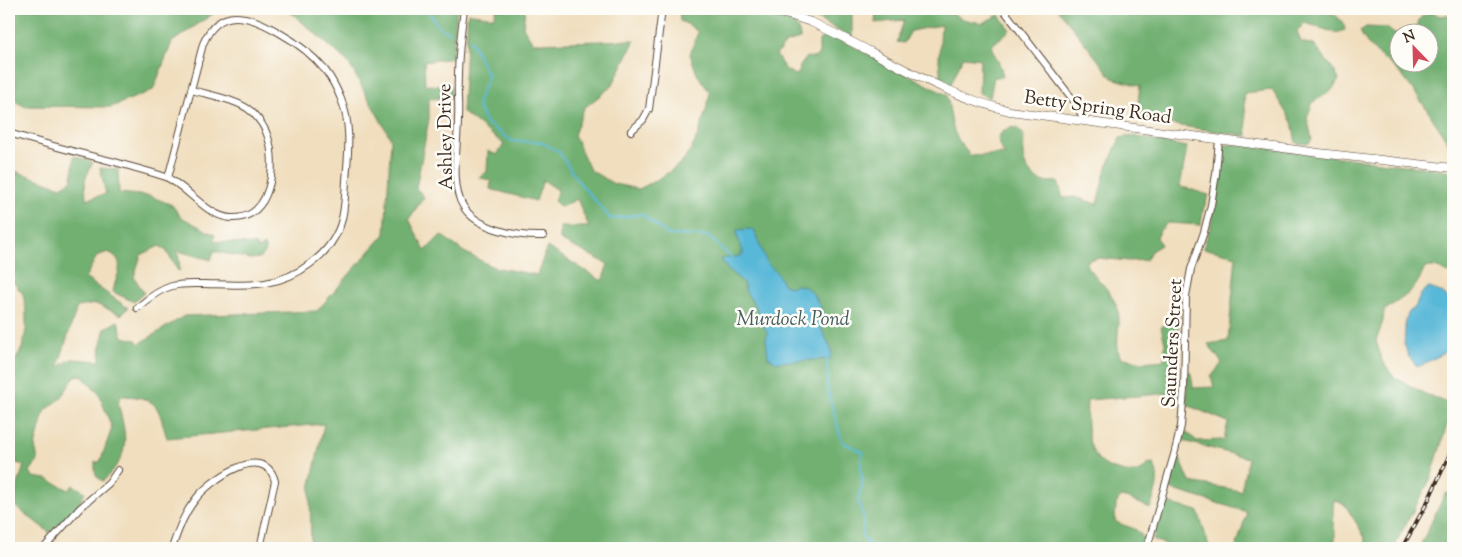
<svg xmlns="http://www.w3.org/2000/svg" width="1462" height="557" font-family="'Sorts Mill Goudy',serif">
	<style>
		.forest { fill: #72b072; stroke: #566d48; fill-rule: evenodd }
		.water { fill: #59b8d8; stroke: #4a717b }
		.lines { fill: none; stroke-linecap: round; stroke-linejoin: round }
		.stream { stroke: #59b8d8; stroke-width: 2 }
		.minor-casing { stroke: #564536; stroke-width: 8 }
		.tertiary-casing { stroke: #564536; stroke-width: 9 }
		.minor { stroke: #fff; stroke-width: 6 }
		.tertiary { stroke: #fff; stroke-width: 8 }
		.rail-casing { stroke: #3b2a1e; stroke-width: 4 }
		.rail { stroke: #fdfcf7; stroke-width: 2; stroke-dasharray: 5.5; stroke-linecap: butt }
		.labels { text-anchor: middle; stroke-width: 5; stroke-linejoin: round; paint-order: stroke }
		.street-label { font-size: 19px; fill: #3b2a1e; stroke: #fdfcf7 }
		.water-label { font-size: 20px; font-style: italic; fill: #465c5f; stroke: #fdfcf7 }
	</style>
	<rect width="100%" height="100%" fill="#fdfcf7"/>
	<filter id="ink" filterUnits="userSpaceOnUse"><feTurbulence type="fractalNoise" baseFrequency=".02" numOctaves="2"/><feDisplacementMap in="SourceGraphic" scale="10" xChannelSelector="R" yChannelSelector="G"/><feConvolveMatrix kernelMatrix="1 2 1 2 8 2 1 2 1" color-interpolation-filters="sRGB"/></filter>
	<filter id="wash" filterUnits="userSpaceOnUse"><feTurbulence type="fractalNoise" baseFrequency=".0096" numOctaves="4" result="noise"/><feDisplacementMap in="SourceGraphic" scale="20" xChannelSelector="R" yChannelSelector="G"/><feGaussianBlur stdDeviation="1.12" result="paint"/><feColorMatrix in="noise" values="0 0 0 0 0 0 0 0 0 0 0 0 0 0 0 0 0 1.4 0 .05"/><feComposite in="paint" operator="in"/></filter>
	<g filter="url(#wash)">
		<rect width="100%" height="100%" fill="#f0debe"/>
		<g class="forest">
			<path d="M9,9h223l-15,2 -45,31 -19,48 -42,17 -87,-1 -15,-8z"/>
			<path d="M287,9h170l-5,49 -28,4 1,23 25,1 1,11 -22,2v20l-13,69 8,9 -15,22 16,32 16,-16 23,17 29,15 44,8 10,-28 55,34 6,-17 -48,-24v-13h29l-12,-28 -16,8 -7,-6 4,-11 -15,-10 -7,21 -46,-12 1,-8 -12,-4 8,-5 1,-21 9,4 7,-11 -42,-32 6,-99 26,4 2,-8h29l-2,18 10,16 102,-3 -23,46 -28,22 -10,27 16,35 24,14 25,5c16,-8 34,-17 46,-31 14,-17 20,-44 25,-65l-13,-19 -7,-20 8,-22 -9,-7 -9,-4 -1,-11 54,2 56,5c4,6 12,14 11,22l-14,4 -10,12 9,14 10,6 4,-2 1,-7 7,-9 8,1 4,-5v-13l11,-6 117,61c6,30 2,37 24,61l34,-2 -5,-7 -2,-10c6,-9 18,-15 25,-2 2,5 0,14 0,19 0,11 8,24 19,27 5,2 11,0 16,1l5,16 12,-1 22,7 8,-32 15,-34 12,-2 55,11 -7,40c10,1 19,6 29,8l-6,15 -2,15 -33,-2 -8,7 -3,8 4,7 -10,6 -5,9 -17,1 -31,-3 -10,2 -1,7c14,16 33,31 32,56 -1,14 -3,20 1,34l22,5 22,-2 1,-17 -4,-16 19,-11 -6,42 2,11 -3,11 1,13 -87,7c-1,26 -2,64 31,70 7,2 15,4 22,1 4,-1 5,-5 9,-7h4c9,14 2,30 -3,44l-21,-9 -8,-2 -5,7 -1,17c13,8 22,4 29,19l-3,8h-828l-2,-2 -1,-57 14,-65 -157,14c-3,-8 -6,-25 -11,-31 -7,-10 -24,-11 -35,-11l-3,6c5,23 13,44 -2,64 -4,6 -8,11 -13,15 -9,-4 -8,-11 -8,-19h5l12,-34 -13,-34 -18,-19 -6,1 -14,22 -17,14 -9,35 3,14 -8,10 3,6 14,2 22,11 4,-5 12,7 -6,12 -29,29 -38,-29 12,-39 -15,-4v-89l13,-24 4,-18v-20l-3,-16 -14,-17v-108l52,18 11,-7 2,-24 19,6 -8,17 1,20 20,-5 -6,-26 18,1 1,24 31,3 22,9 9,12 34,18 -1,6 42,4 1,4 7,-4 2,7 -6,6 -10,1 -36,-8 -3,9 -33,-9 2,19 -2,1 -13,-22 -6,-3 -18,9 -7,22 10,16 -10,9 -21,-10c2,-16 16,-31 -5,-40l-11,4 -12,22 43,30 -7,7 -25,-11 -19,3 -19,60 14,-8 28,2 1,-18 4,-15 13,-7 5,16 13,3 3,4 45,-28 133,-5 68,-77 6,-95 -43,-77z"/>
			<path d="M808,9h44v29l-44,-24z"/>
			<path d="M876,9h69l17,10 20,4 17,-8 11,15 -19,16 10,22 2,9h-9l-4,21 -11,-5 1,-34 -17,-2 -12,27 -10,-3 -2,-21 2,-35 -30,6 -7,12 -7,-1 7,-22 -29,3z"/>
			<path d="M1058,9h266c9,4 20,10 21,21l-9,3 -31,-10 -8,8 4,11 13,3 20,25 5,10 -8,11 -18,11 -6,15 5,22 -4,5 -12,-1 -4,-21 -20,-32 -28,3 3,43 -111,-17 4,-33 -28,-8z"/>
			<path d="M1431,12l9,4 13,-2v137c-15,-25 -31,-50 -49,-73 -14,-17 -36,-27 -44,-47l6,-4 21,1 7,6 23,-6c2,-10 3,-12 14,-16zM1400,32h30v30h-30z"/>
			<path d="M1233,144l220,27v103c-11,-2 -17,-11 -29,-5 -9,24 -20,27 -40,42l-1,10 -7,20 6,19 11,16 30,17 30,12 -22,73 -38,70h-29l1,-10 -8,-14 -12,-19 -11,-5c-4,16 5,36 -1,48h-97l11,-36 -77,-23 9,-33 11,26 51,9 7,-33 -65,-17 3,-9 11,9 27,-1 4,-18 -41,-17v-33h4l2,16 21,-1 -3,-10 11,-14 -14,-19 20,-3 8,-85 -33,-8 8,-23 12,-79z"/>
			<path d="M1453,492v37l-7,5 7,11v3h-34l26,-54z"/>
			<path d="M1164,502l34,9 11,35 -1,2h-31l-24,-8z"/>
		</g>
		<g class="water">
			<path d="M751,229l3,1 13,33 10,10 7,12 6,2c20,-8 28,15 35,31l-4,9c3,11 14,21 9,32l-53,3 -9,-5 -2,-17 1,-7 -11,-26 -10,-15 -3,-10 -16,-13 -6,-10 20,-3 2,-4 -6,-17v-5z"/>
			<path d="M1429,288l12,4 12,11v41c-7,9 -14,12 -24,17 -5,3 -6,5 -12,5l-8,-9 -5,-13c2,-10 -1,-23 5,-32 2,-2 5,-3 6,-5 5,-8 3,-14 14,-19z"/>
		</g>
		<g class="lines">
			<g class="stream">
				<path d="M427,9l11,17 12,7"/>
				<path d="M470,39l18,37 -11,28 8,18 27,19 29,1 18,10 19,29 33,38 31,-5 26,21 40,1 25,23"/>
				<path d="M827,359v29l15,54 21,10 -3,18 3,10 -5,21 6,18 -2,16 9,13"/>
			</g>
		</g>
	</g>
	<g filter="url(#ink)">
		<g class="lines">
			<g class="minor-casing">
				<g id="minor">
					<path d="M464,9c-3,23 -6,45 -6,68 -1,14 1,28 0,42 0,25 -8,66 5,87 13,23 56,31 80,30"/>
					<path d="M1003,9l71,92 11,20"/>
					<path d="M796,17l1,-8"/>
					<path d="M631,131l12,-11 6,-11 13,-100"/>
					<path d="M9,133c35,11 70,20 106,29 16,5 34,9 51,15 22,10 42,41 66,41 40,1 45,-53 36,-81 -3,-10 -9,-18 -16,-25 -13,-12 -43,-17 -60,-22"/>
					<path d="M137,308c10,-9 21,-18 35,-22 11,-3 22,-2 33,-2 40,1 72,5 105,-20 14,-10 24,-22 30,-38 5,-14 5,-30 6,-45 2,-28 6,-55 -5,-82 -4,-10 -9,-20 -16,-29 -14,-17 -29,-28 -47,-38 -29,-17 -59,-27 -75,12l-35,134"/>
					<path d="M44,548l36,-40 29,-25 9,-13"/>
					<path d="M172,548c6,-17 11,-33 23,-48 13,-18 69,-60 80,-19l-15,67"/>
					<path d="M1147,548l28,-97 6,-25 3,-36 2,-94 5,-27 13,-37 7,-27 5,-31 3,-35"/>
				</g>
			</g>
			<g class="tertiary-casing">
				<path id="tertiary" d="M758,9l31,6 22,7c66,30 128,72 199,89l309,42 134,15"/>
			</g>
			<use href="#minor" class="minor"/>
			<use href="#tertiary" class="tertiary"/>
			<g class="rail-casing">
				<path id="rail" d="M1402,548l25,-45 26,-56"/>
			</g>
			<use href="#rail" class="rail"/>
		</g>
	</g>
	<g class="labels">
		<g class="street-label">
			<text transform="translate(1098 106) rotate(8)" y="7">Betty Spring Road</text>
			<text transform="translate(444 137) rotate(-91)" y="7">Ashley Drive</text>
			<text transform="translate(1171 343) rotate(-87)" y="7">Saunders Street</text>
		</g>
		<g class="water-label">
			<text x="793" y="325">Murdock Pond</text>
		</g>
	</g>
	<rect width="1462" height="557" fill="none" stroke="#fdfcf7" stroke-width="30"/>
	<g transform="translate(1414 48) rotate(337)"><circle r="24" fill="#fdfcf7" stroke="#afa8a0"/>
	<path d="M0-4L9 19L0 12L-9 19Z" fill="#d1495b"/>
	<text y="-8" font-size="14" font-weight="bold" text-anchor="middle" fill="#3b2a1e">N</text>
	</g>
</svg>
